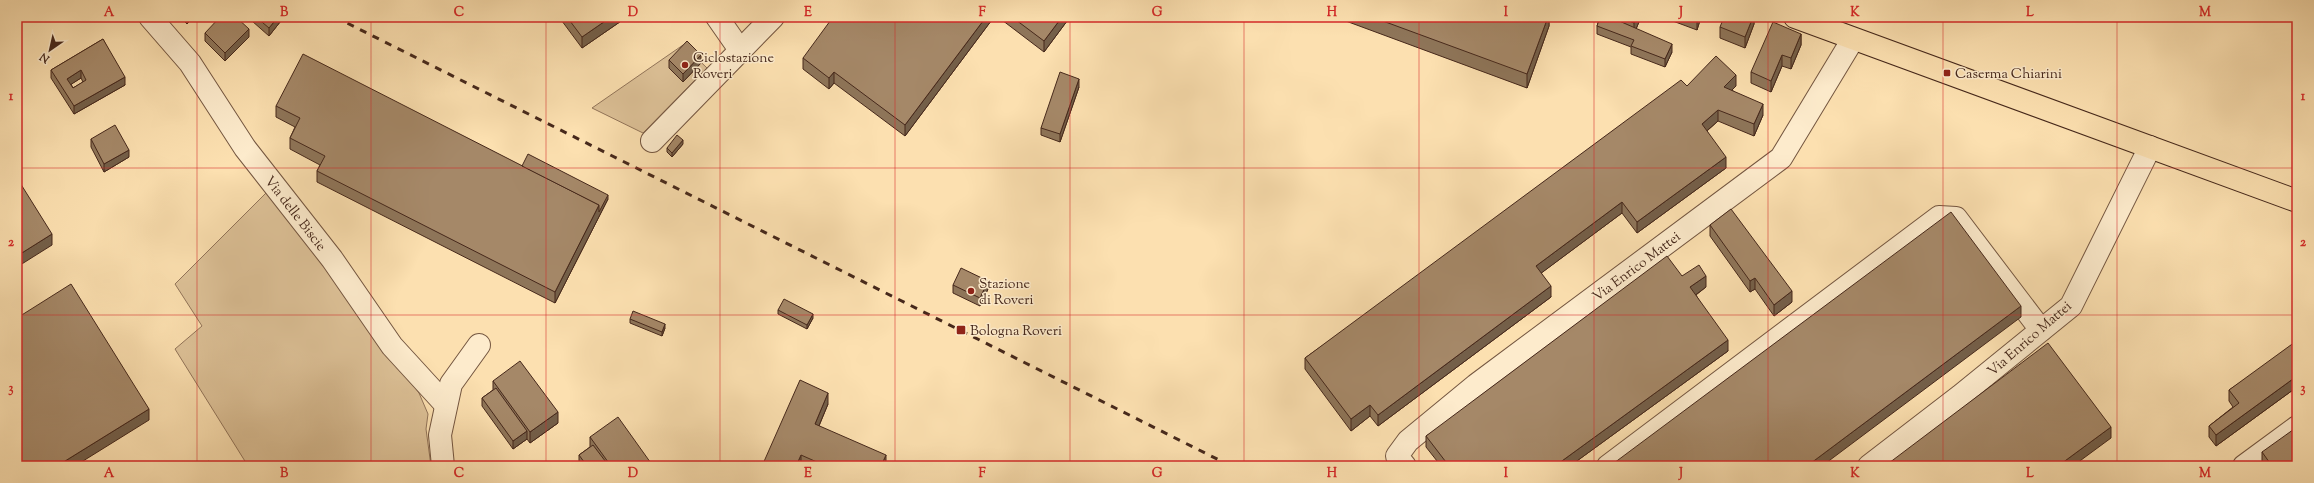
<svg xmlns="http://www.w3.org/2000/svg" width="2314" height="483" font-family="'Sorts Mill Goudy',serif">
	<style>
		.green { fill: #ddc197; stroke: #927459 }
		.lines { fill: none; stroke-linecap: round; stroke-linejoin: round }
		.minor-casing { stroke: #745640; stroke-width: 24 }
		.major-casing { stroke: #46281b; stroke-width: 24 }
		.minor { stroke: #fdebcc; stroke-width: 22 }
		.major { stroke: #fce0b0; stroke-width: 22 }
		.rail { stroke: #46281b; stroke-width: 3; stroke-dasharray: 7 7; stroke-linecap: butt }
		.wall { fill: #8e7559; stroke: #46281b; fill-rule: evenodd }
		.shaded-wall { fill: #745f49; stroke: #46281b }
		.building { fill: #a58868; stroke: #46281b; fill-rule: evenodd }
		.grid { fill: none; stroke: #d62828; stroke-width: 1; stroke-opacity: 0.55 }
		.poi-dot { fill: #8f2418; stroke: #fdebcc; stroke-width: 1.5 }
		.labels { text-anchor: middle; stroke-width: 3; stroke-linejoin: round; paint-order: stroke }
		.poi-label { font-size: 14px; fill: #46281b; stroke: #fdebcc; text-anchor: start }
		.street-label { font-size: 14px; fill: #46281b; stroke: #fdebcc }
		.neatline { fill: none; stroke: #d62828; stroke-width: 1.5 }
		.grid-label { font-size: 13px; text-anchor: middle; font-weight: bold; fill: #d62828 }
	</style>
	<rect width="100%" height="100%" fill="#fce0b0"/>
	<filter id="stains"><feTurbulence type="fractalNoise" baseFrequency=".005" numOctaves="4"/><feColorMatrix values="0 0 0 0 .2 0 0 0 0 .09 0 0 0 0 .02 0 0 0 .5 -.17"/></filter>
	<radialGradient id="worn" r=".72"><stop offset=".6" stop-color="#630" stop-opacity="0"/><stop offset="1" stop-color="#630" stop-opacity=".3"/></radialGradient>
	<g class="green">
		<path d="M683,45l24,23 -64,65 -51,-25z"/>
		<path d="M268,191l151,202 9,21 -2,15 5,37h-183l-73,-117 27,-23 -27,-42z"/>
	</g>
	<g class="lines">
		<g class="minor-casing">
			<g id="minor">
				<path d="M150,17l40,46 55,85 87,111 60,87 54,59"/>
				<path d="M717,17l23,33"/>
				<path d="M652,141l121,-124"/>
				<path d="M443,466l-3,-31 11,-51 28,-39"/>
				<path d="M1405,466l-8,-10 11,-15 68,-56 305,-227 72,-119"/>
				<path d="M1608,466l331,-249 17,1 85,112"/>
				<path d="M1869,466l91,-70 111,-90 79,-159"/>
				<path d="M2244,466l53,-39"/>
			</g>
		</g>
		<g class="major-casing">
			<path id="major" d="M1795,17l502,184"/>
		</g>
		<use href="#minor" class="minor"/>
		<use href="#major" class="major"/>
		<path class="rail" d="M335,17l896,449"/>
	</g>
	<g class="wall">
		<path d="M180,17h13l-6,7z"/>
		<path d="M252,17h32l-15,19 -17,-15z"/>
		<path d="M559,17h68l-45,31z"/>
		<path d="M994,17l-89,119 -71,-53 -5,6 -26,-20v-11z"/>
		<path d="M998,17h72l-26,35z"/>
		<path d="M1335,17h214v9l-22,62z"/>
		<path d="M1600,17h41l-5,12 36,23 -7,15 -34,-13v-7l-34,-13v-8z"/>
		<path d="M1662,17h39l-4,13z"/>
		<path d="M1754,17v7l-9,24 -25,-10v-11z"/>
		<path d="M205,33l44,4 -24,24 -20,-20z"/>
		<path d="M1801,34v11l-10,24 -9,-3 -11,26 -20,-9v-11z"/>
		<path d="M103,39l22,46 -51,29 -23,-36v-8zM81,78l2,4 -10,6 -2,-4z"/>
		<path d="M669,60l32,3 -18,19 -14,-14z"/>
		<path d="M1687,86h49l-4,4 31,25 -9,21 -36,-15 -11,10 19,37 -89,65 -15,-20 -81,60 10,24 -173,129 -8,-10 -19,15 -46,-62v-11z"/>
		<path d="M1079,87l-19,55 -19,-7v-7z"/>
		<path d="M276,106l246,60 86,33 -53,104 -238,-121v-11l3,-6 -30,-16v-11l5,-11 -19,-10z"/>
		<path d="M91,139l38,18 -25,15 -13,-25z"/>
		<path d="M683,144l-11,13 -5,-5v-4z"/>
		<path d="M1710,225l82,77 -18,14 -19,-27 -5,3 -40,-56z"/>
		<path d="M1682,276l24,11 -10,8 32,56 -158,115h-129l-15,-19v-11z"/>
		<path d="M953,285l35,4 -8,17 -27,-13z"/>
		<path d="M778,310l35,8 -6,11 -29,-15z"/>
		<path d="M630,319l35,9 -3,8 -32,-13z"/>
		<path d="M2297,345v42l-81,59 -7,-9v-11l24,-19 -4,-6v-11z"/>
		<path d="M493,381l65,42 -28,20 -3,-4 -14,10 -31,-43v-8l11,-8z"/>
		<path d="M828,404l-9,22 67,40h-124z"/>
		<path d="M590,437l63,29h-71l-3,-4v-7l11,-8z"/>
		<path d="M2262,452l35,14h-34l-1,-2z"/>
	</g>
	<g class="shaded-wall">
		<path d="M187,17h6l-6,7z"/>
		<path d="M278,17h6l-15,19v-8z"/>
		<path d="M611,17h16l-45,31v-11z"/>
		<path d="M986,17h8l-89,119v-11z"/>
		<path d="M1062,17h8l-26,35v-11z"/>
		<path d="M1548,17h1v9l-22,62v-14z"/>
		<path d="M1637,17h4l-7,17v-11z"/>
		<path d="M1697,17h4l-4,13z"/>
		<path d="M1753,17h1v7l-9,24v-11z"/>
		<path d="M249,29v8l-24,24v-8z"/>
		<path d="M1801,34v11l-10,24v-11z"/>
		<path d="M1672,44v8l-7,15v-8z"/>
		<path d="M701,55v8l-18,19v-8z"/>
		<path d="M1782,55v11l-11,26v-11z"/>
		<path d="M81,70v8l-14,9v-8z"/>
		<path d="M834,72v11l-5,6v-11z"/>
		<path d="M1736,75v11l-12,12v-11z"/>
		<path d="M125,77v8l-51,29v-8z"/>
		<path d="M1079,79v8l-19,55v-8z"/>
		<path d="M1763,104v11l-9,21v-12z"/>
		<path d="M1718,110v11l-16,14v-11z"/>
		<path d="M683,140v4l-11,13v-4z"/>
		<path d="M129,150v7l-25,15v-8z"/>
		<path d="M1726,157v11l-89,65v-11z"/>
		<path d="M608,195v4l-53,104v-11l44,-87z"/>
		<path d="M1622,202v11l-86,64v-11z"/>
		<path d="M52,234v11l-35,22v-11z"/>
		<path d="M1706,276v11l-16,12v-12z"/>
		<path d="M1755,278v11l-5,3v-11z"/>
		<path d="M988,281v8l-8,17v-8z"/>
		<path d="M1551,286v11l-173,129v-11z"/>
		<path d="M1792,291v11l-18,14v-11z"/>
		<path d="M2021,306v11l-199,149h-15z"/>
		<path d="M813,314v4l-6,11v-4z"/>
		<path d="M665,324v4l-3,8v-4z"/>
		<path d="M1728,340v11l-158,115h-15z"/>
		<path d="M2297,376v11l-81,59v-11z"/>
		<path d="M828,393v11l-13,31v-11z"/>
		<path d="M1370,405v11l-19,15v-12z"/>
		<path d="M149,409v11l-74,46h-18z"/>
		<path d="M558,412v11l-28,20v-11z"/>
		<path d="M2111,427v11l-38,28h-15z"/>
		<path d="M527,431v8l-14,10v-8z"/>
		<path d="M801,455v11h-5z"/>
		<path d="M886,455v11h-5z"/>
	</g>
	<g class="building">
		<path d="M220,17h16l13,12 -24,24 -20,-20z"/>
		<path d="M256,17h22l-9,11z"/>
		<path d="M567,17h44l-29,20z"/>
		<path d="M833,17h153l-81,108 -71,-53 -5,6 -26,-20z"/>
		<path d="M1012,17h50l-18,24z"/>
		<path d="M1372,17h176l-21,57z"/>
		<path d="M1600,17h10l62,27 -7,15 -34,-13 3,-6 -37,-14z"/>
		<path d="M1620,17h17l-3,6z"/>
		<path d="M1724,17h29l-8,20 -25,-10z"/>
		<path d="M1773,22l28,12 -10,24 -9,-3 -11,26 -20,-9z"/>
		<path d="M103,39l22,38 -51,29 -23,-36zM81,70l5,10 -13,8 -6,-9z"/>
		<path d="M687,41l14,14 -18,19 -14,-14z"/>
		<path d="M303,54l296,151 -44,87 -238,-121 8,-15 -35,-18 10,-20 -24,-12z"/>
		<path d="M1716,56l20,19 -12,12 39,17 -9,20 -36,-14 -16,14 24,33 -89,65 -15,-20 -86,64 15,20 -173,129 -8,-10 -19,14 -46,-61 376,-278 6,6z"/>
		<path d="M1060,72l19,7 -19,55 -19,-6z"/>
		<path d="M115,125l14,25 -25,14 -13,-25z"/>
		<path d="M677,135l6,5 -11,13 -5,-5z"/>
		<path d="M528,154l80,41 -9,17v-7l-77,-39z"/>
		<path d="M17,178l35,56 -35,22z"/>
		<path d="M1731,209l61,82 -18,14 -19,-27 -5,3 -40,-56z"/>
		<path d="M1951,212l70,94 -214,160h-197z"/>
		<path d="M1667,256l15,20 17,-11 7,11 -16,11 38,53 -173,126h-106l-23,-30z"/>
		<path d="M961,268l27,13 -8,17 -27,-13z"/>
		<path d="M71,284l78,125 -92,57h-40v-148z"/>
		<path d="M784,299l29,15 -6,11 -29,-15z"/>
		<path d="M633,311l32,13 -3,8 -32,-13z"/>
		<path d="M2295,342l2,3v31l-81,59 -7,-9 30,-23 -10,-13z"/>
		<path d="M2048,343l63,84 -53,39h-173z"/>
		<path d="M520,361l38,51 -28,20 -37,-51z"/>
		<path d="M800,380l28,13 -13,31 71,31 -5,11h-55l-25,-11 -5,11h-34z"/>
		<path d="M496,388l31,43 -14,10 -31,-43z"/>
		<path d="M618,417l35,49h-42l-21,-29z"/>
		<path d="M2297,427v39h-25l-10,-14z"/>
		<path d="M593,445l16,21h-22l-8,-11z"/>
		<path d="M209,461l4,5h-12z"/>
	</g>
	<path class="grid" d="M197,17v449M371,17v449M546,17v449M720,17v449M895,17v449M1070,17v449M1244,17v449M1419,17v449M1594,17v449M1768,17v449M1943,17v449M2117,17v449M17,168h2280M17,315h2280"/>
	<g class="poi-dot">
		<circle cx="685" cy="65" r="4"/>
		<rect x="1943" y="69" width="8" height="8" rx="2"/>
		<circle cx="971" cy="291" r="4"/>
		<rect x="956" y="325" width="10" height="10" rx="2"/>
	</g>
	<g class="labels">
		<g class="poi-label">
			<text x="693" y="62">Ciclostazione<tspan x="693" dy="16">Roveri</tspan></text>
			<text x="1955" y="78">Caserma Chiarini</text>
			<text x="979" y="288">Stazione<tspan x="979" dy="16">di Roveri</tspan></text>
			<text x="970" y="335">Bologna Roveri</text>
		</g>
		<g class="street-label">
			<text transform="translate(296 213) rotate(52)" y="5">Via delle Biscie</text>
			<text transform="translate(1636 266) rotate(-37)" y="5">Via Enrico Mattei</text>
			<text transform="translate(2029 338) rotate(-41)" y="5">Via Enrico Mattei</text>
		</g>
	</g>
	<rect width="2314" height="483" fill="none" stroke="#fce0b0" stroke-width="44"/>
	<g transform="translate(50 50) rotate(214)" stroke="#fdebcc" stroke-width="3" paint-order="stroke">
	<path d="M0-3L7 15L0 10L-7 15Z" fill="#46281b"/>
	<text y="-6" font-size="11" font-weight="bold" text-anchor="middle" fill="#46281b">N</text>
	</g>
	<rect x="22" y="22" width="2270" height="439" class="neatline"/>
	<g class="grid-label">
		<text x="109" y="16">A</text>
		<text x="284" y="16">B</text>
		<text x="459" y="16">C</text>
		<text x="633" y="16">D</text>
		<text x="808" y="16">E</text>
		<text x="982" y="16">F</text>
		<text x="1157" y="16">G</text>
		<text x="1332" y="16">H</text>
		<text x="1506" y="16">I</text>
		<text x="1681" y="16">J</text>
		<text x="1855" y="16">K</text>
		<text x="2030" y="16">L</text>
		<text x="2205" y="16">M</text>
		<text x="11" y="100">1</text>
		<text x="2303" y="100">1</text>
		<text x="11" y="246">2</text>
		<text x="2303" y="246">2</text>
		<text x="11" y="392">3</text>
		<text x="2303" y="392">3</text>
		<text x="109" y="477">A</text>
		<text x="284" y="477">B</text>
		<text x="459" y="477">C</text>
		<text x="633" y="477">D</text>
		<text x="808" y="477">E</text>
		<text x="982" y="477">F</text>
		<text x="1157" y="477">G</text>
		<text x="1332" y="477">H</text>
		<text x="1506" y="477">I</text>
		<text x="1681" y="477">J</text>
		<text x="1855" y="477">K</text>
		<text x="2030" y="477">L</text>
		<text x="2205" y="477">M</text>
	</g>
	<rect width="100%" height="100%" filter="url(#stains)"/>
	<rect width="100%" height="100%" fill="url(#worn)"/>
</svg>
